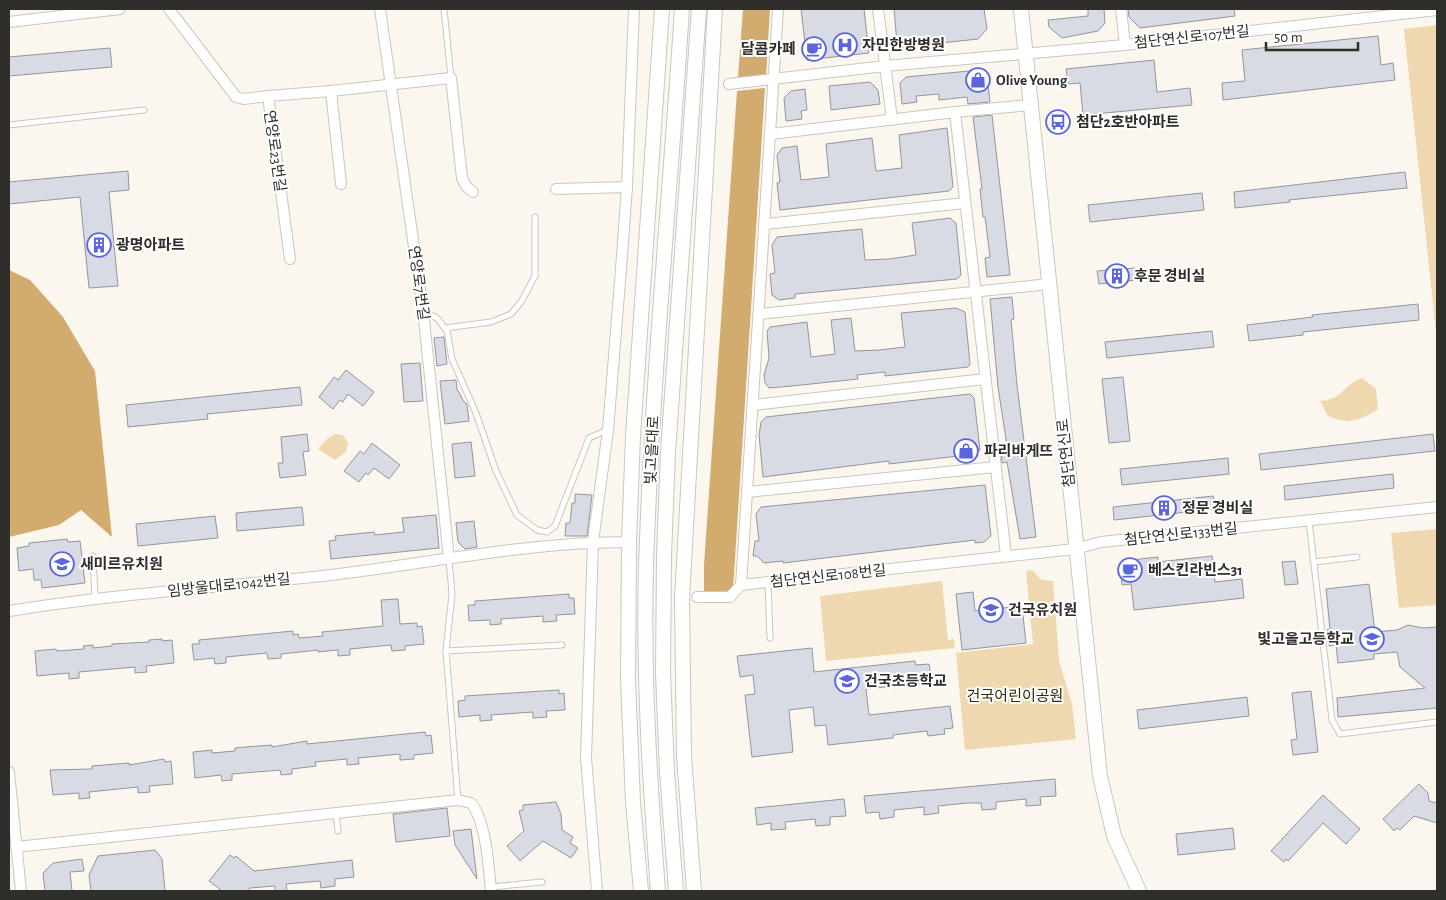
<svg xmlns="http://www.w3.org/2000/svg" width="1446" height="900" font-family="'Alegreya Sans','Noto Sans KR',sans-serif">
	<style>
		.green { fill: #efd7af }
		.forest { fill: #d1ac6e }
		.building { fill: #d8dae4; stroke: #93959e }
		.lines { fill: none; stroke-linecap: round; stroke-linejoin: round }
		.lane-casing { stroke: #cbc6be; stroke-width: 7 }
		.street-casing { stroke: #cbc6be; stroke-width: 12 }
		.secondary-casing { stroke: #cbc6be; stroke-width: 16 }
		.lane { stroke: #fff; stroke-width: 5 }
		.street { stroke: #fff; stroke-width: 10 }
		.secondary { stroke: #fff; stroke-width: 14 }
		.labels { text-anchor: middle; stroke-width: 4; stroke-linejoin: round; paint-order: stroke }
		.street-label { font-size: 15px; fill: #302e2a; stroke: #fff }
		.poi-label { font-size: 15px; font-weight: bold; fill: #302e2a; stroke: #fff; text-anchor: start }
		.park-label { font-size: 15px; fill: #37280b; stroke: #fff }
	</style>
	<rect width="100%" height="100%" fill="#fcf7ee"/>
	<g class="green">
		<path d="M1437,25v317l-33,-313z"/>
		<path d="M1362,378l14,11 2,20c-19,12 -29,16 -50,7l-8,-15c24,-2 21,-15 42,-23z"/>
		<path d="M335,434l8,1 5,8 -2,9 -11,8 -17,-11 10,-11z"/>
		<path d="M1437,529v76l-38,3 -8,-75z"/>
		<path d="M1032,570l10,10 11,1 6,80 13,43 4,35 -111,11 -9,-97 77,-9 -7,-73z"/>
		<path d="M942,581l6,59 6,-1 1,9 -129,13 -6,-65z"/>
	</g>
	<g class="forest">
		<path d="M743,9h27l-4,67 -28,2z"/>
		<path d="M765,88l-31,487 -1,12 -7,5 -22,2v-29l33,-474z"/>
		<path d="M9,270l21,10 33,37 32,54 17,166 -31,-27 -22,15 -50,12z"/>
	</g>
	<g class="building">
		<path d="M801,9h63l5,44 -62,7z"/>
		<path d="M894,9h90l3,20 -9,10 -74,8 -7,-3z"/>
		<path d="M1088,9h16l1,14 -7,8 -36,7 -13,-11 -1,-7 40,-4z"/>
		<path d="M1128,9h106l1,7 -95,12 -11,-11z"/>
		<path d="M1378,36l3,29 12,-2 2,17 -172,20 -1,-17 23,-2 -3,-31z"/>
		<path d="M110,48l2,19 -103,9v-19z"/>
		<path d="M1154,60l3,32 33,-4 2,17 -109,10 -3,-32 -12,1 -2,-15z"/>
		<path d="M980,70l7,6 3,26 -22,2 -1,-7 -28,3v-6l-23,2 1,6 -15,2 -2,-21 6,-6z"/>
		<path d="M870,82l8,8 2,14 -49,6 -2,-24z"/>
		<path d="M805,89l2,21 -6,1 1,8 -16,2 -2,-23 7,-7z"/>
		<path d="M992,115l18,160 -23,2 -2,-19 5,-1 -5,-40h-2l-3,-28h2l-9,-72z"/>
		<path d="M947,128l6,59 -4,4 -169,19 -3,-27 3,-1 -3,-27 5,-7 15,-2 4,34 28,-3 -3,-33 46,-6 4,33 26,-3 -3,-33z"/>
		<path d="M128,171l1,19 -20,2 9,94 -29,2 -9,-91 -71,7v-22z"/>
		<path d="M1405,172l2,16 -118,12 1,2 -55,6 -1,-16z"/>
		<path d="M1202,193l2,17 -114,12 -2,-17z"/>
		<path d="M950,218l6,5 5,52 -4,4 -162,15v4l-16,2 -7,-5 -2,-21 5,-1 -3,-28 5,-8 85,-8 3,31 24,-1 27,-4 -4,-32z"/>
		<path d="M1135,268l1,12 -37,4 -2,-13z"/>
		<path d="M1012,297l2,22 -3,1 6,65 19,152 -16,2 -13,-77 -5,1 -1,-11h7l-10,-65 -8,-88z"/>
		<path d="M1418,304l1,16 -116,12v3l-54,6 -2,-16 66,-8 -1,-2z"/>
		<path d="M956,308l9,4 5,52 -2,3 -83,9v-4l-28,3 1,4 -66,7 -23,2 -4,-5 -1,-8 5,-17 -2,-27 3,-4 37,-5 4,35 24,-3 -4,-34 20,-2 4,33 24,-1 26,-3 -4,-34z"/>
		<path d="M1212,331l2,16 -107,11 -2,-16z"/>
		<path d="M444,337l3,27 -10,2 -3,-28z"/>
		<path d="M420,363l3,38 -19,1 -3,-38z"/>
		<path d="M346,370l28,22 -11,14 -15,-12 -5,8 -3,-2 -7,9 -14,-12 15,-20 4,3z"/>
		<path d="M1123,377l7,64 -21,2 -7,-64z"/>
		<path d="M456,380l1,9 7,13 3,2 2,17 -24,3 -5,-43z"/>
		<path d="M300,387l2,18 -95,9 1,5 -80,8 -2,-22z"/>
		<path d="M970,394l4,4 6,52 -4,4 -87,10v-3l-126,16 -4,-42 2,-13 5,-5z"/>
		<path d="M307,434l2,17 -6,1 3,23 -26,3 -2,-15h5l-2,-26z"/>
		<path d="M1433,434l2,17 -174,19 -2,-16z"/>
		<path d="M471,442l4,34 -20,2 -3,-34z"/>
		<path d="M372,443l28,22 -11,14 -15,-11 -6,7 -2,-2 -7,9 -15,-11 16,-20 4,3z"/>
		<path d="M1228,458l1,16 -107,11 -2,-16z"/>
		<path d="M1393,474l1,14 -109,12 -1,-14z"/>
		<path d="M985,485l6,51 -7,6 -9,1v-3l-192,23v-2l-19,2 -7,-7h-4l2,-15h4l-3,-27 5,-7z"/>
		<path d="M575,494l17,1 -5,41h-22l1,-13h4l2,-20h3z"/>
		<path d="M1213,496l2,13 -101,11 -1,-13z"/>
		<path d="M302,507l2,18 -67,6 -1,-18z"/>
		<path d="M436,515l3,33 -108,11 -2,-18 7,-1 -1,-4 39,-4 1,3 29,-3 -2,-14z"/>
		<path d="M215,516l3,22 -80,8 -2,-22z"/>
		<path d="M474,521l3,26 -12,2 -7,-7 -2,-19z"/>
		<path d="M67,539l1,3 12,-1 5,42 -43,5 -1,-8h-7l-1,-11 -14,2 -2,-23 12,-2v-3z"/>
		<path d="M1212,556l3,26 27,-3 2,19 -110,12 -3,-26 -9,1 -2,-16h3l-1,-8 36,-4v5z"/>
		<path d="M1295,561l3,23 -13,1 -3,-23z"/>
		<path d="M1369,584l6,48 22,-2 11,-5 15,3 14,-1v81l-99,9 -1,-19 88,-10 -25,-21 -3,-15 -23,2v5l-36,4 -2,-18 -7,1 -2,-16 3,-1 -4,-40z"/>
		<path d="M973,592l2,19 47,-5 4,37 -64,7 -6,-56z"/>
		<path d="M569,594v4h5l1,16 -19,1 1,6 -14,1v-6l-42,3v5l-11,1v-5l-21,1 -1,-16h7v-4z"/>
		<path d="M398,599l2,25 17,-1v4l5,-1 2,18 -19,2v4l-13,1 -1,-6 -41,4v6l-12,1v-6l-20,2v-2l-37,4v4l-13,1 -1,-6 -41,4v6l-11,1 -1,-6 -20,2 -2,-16h7v-4l94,-9v4l5,-1 1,4 24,-2 -1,-4 61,-6 -2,-26z"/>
		<path d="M162,639v2l10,-1 2,23 -28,3 1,6 -12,1v-6l-56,5v6l-10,1v-6l-32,3 -2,-25 21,-2 1,2 27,-2 -1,-3 10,-1v3l19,-2v-2l37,-2v-2z"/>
		<path d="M812,648l2,24 101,-11 1,4 13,-1 3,18 -66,7 3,26 81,-9 3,22 -9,1 1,5 -17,2 -1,-5 -34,4v3l-65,7 -2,-20 -11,1 -2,-19 -24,3 4,42 -41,5 -7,-62 10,-1 -2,-19 -13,2 -3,-21z"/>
		<path d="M559,690v4l5,-1 1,17 -19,1 1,6 -14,1v-6l-42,3 1,5 -12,1v-6l-21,2 -1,-16 7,-1v-4z"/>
		<path d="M1311,691l7,61 -25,3 -2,-15 6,-1 -5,-46z"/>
		<path d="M1247,697l2,19 -110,13 -2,-19z"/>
		<path d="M425,732l1,4 5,-1 2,18 -19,2v4l-14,1v-6l-42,4 1,6 -12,1v-6l-32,3 1,4 -24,3v5l-11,1 -1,-5 -48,4v6l-10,1 -1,-6 -26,3 -2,-26 19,-2v3l23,-2v-3l10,-1 27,-2v2l35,-6v3z"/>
		<path d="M164,759l1,3 6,-1 2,23 -24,2 1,6 -12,1v-6l-49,5 1,6 -11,1v-6l-26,2 -3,-25 42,-1v-3l37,-3v2z"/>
		<path d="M1055,779l1,17 -16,1 1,8 -15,1v-7l-30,3v7l-14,1 -1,-7h-14l-29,3 1,7 -15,2v-8l-30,3v7l-14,2 -1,-7 -13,1 -2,-17z"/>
		<path d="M1419,784l9,9 1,8 8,2v20l-23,-7 -14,14 -3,-2 -3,3 -11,-12z"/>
		<path d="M1323,795l37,34 -14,15 -23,-21 -35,38 -2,-2 -2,3 -13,-11z"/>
		<path d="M844,799l2,17 -16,1v8l-14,1 -1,-7 -30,3 1,7 -15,1v-7l-14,2 -2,-17z"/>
		<path d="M556,802l5,12 1,16 11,7 -3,6 8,5 -7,10 -28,-17 -23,20 -13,-15 17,-15 -5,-20 4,-1v-5z"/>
		<path d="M447,808l3,28 -54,6 -3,-28z"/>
		<path d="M1233,828l2,21 -57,6 -2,-21z"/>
		<path d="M471,829l6,50 -22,-34 -2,-14z"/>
		<path d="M155,850l7,9 3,32h-74l-2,-16 9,-19z"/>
		<path d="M230,855l4,3 2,-2 18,15 98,-11 2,17 -19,2v7l-14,2 -1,-7 -34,3 1,7h-12v-5l-25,2 -3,3h-25l-13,-10z"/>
		<path d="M82,859l2,12 -14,1 2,19h-27l-2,-18 10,-10z"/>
	</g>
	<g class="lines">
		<g class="lane-casing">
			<g id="lane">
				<path d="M444,9l7,69"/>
				<path d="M9,125l135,-15"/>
				<path d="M423,311l14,7 10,13 5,28 24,54 20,58 21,44 20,15 10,2 8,-6 34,-88 18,-8"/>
				<path d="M445,328l46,-6 20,-8 10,-12 14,-26v-59"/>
				<path d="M1309,521l23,199 8,14 97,-12"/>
				<path d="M93,556l2,42"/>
				<path d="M449,559l3,35 -6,57 12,149"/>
				<path d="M1314,562l43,-5"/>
				<path d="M768,583l2,55"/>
				<path d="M446,651l116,-6"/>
				<path d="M336,812l2,19"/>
				<path d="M491,887l51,-5"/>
			</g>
		</g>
		<g class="street-casing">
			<g id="street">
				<path d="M169,9l67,88 8,2 24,-3 22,163"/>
				<path d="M380,9l43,301 26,249"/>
				<path d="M878,9l14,111"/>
				<path d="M1121,9l4,36"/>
				<path d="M9,22l111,-13"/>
				<path d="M729,84l156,-18 240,-21 312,-35"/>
				<path d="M268,96l63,-5"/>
				<path d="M955,112l75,-7"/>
				<path d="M771,134l184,-22 51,444"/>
				<path d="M341,184l-10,-93 120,-13 11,100 4,8 7,6"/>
				<path d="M556,189l71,-2"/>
				<path d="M766,224l199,-21"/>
				<path d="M760,314l289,-30"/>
				<path d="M753,405l232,-26"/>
				<path d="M747,492l248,-25"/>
				<path d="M741,585l334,-36 26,-7 336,-35"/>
				<path d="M741,585l37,-576"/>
				<path d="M697,597h33l11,-12"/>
				<path d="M9,611c109,-18 220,-24 330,-37 96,-12 192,-32 290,-32"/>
				<path d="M9,772l12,119"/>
				<path d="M16,847l442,-47 13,3c15,18 18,65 20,88"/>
				<path d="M597,891l-11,-133 7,-216 15,-112 13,-161 6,-82 7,-178"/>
			</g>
		</g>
		<g class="secondary-casing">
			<g id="secondary">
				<path d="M1021,9l79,767 14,60 25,55"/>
				<path d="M641,891l-8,-89 -5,-123 1,-137 4,-106 29,-427"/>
				<path d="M658,891c-8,-108 -15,-215 -12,-324 6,-186 24,-372 36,-558"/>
				<path d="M676,891l-9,-119 -4,-99 1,-117 4,-104 31,-443"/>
				<path d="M694,891l-10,-135 -2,-158 33,-589"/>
			</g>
		</g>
		<use href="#lane" class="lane"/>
		<use href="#street" class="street"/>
		<use href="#secondary" class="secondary"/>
	</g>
	<defs>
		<g id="hospital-ring" transform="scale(1.25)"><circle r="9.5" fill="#fff" stroke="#5b66dd" stroke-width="1.5"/><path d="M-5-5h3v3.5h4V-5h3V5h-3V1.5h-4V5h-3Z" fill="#5b66dd"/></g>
		<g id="cafe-ring" transform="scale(1.25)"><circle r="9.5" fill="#fff" stroke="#5b66dd" stroke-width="1.5"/><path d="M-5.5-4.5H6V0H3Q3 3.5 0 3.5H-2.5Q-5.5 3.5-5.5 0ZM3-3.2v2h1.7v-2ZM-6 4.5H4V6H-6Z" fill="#5b66dd"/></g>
		<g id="shop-ring" transform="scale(1.25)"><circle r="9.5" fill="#fff" stroke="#5b66dd" stroke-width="1.5"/><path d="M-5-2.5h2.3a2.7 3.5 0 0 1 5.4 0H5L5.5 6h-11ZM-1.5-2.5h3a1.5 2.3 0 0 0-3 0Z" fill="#5b66dd"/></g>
		<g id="bus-ring" transform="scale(1.25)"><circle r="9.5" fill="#fff" stroke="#5b66dd" stroke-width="1.5"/><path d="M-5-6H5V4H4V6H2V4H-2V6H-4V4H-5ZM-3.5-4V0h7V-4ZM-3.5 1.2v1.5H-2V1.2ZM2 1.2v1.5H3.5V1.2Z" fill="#5b66dd"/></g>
		<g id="building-ring" transform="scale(1.25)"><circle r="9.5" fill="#fff" stroke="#5b66dd" stroke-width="1.5"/><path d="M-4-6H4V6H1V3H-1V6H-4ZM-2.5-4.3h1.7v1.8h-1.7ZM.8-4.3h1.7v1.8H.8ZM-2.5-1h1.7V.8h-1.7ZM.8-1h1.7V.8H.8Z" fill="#5b66dd"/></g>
		<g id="school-ring" transform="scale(1.25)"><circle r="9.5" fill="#fff" stroke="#5b66dd" stroke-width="1.5"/><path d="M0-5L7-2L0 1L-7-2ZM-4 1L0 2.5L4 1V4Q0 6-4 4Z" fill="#5b66dd"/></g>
	</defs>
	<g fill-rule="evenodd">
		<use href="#hospital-ring" x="845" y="45"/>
		<use href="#cafe-ring" x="814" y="49"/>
		<use href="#shop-ring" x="978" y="80"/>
		<use href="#bus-ring" x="1058" y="122"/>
		<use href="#building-ring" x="99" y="245"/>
		<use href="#building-ring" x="1117" y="276"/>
		<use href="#shop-ring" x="966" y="451"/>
		<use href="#building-ring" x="1164" y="508"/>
		<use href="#school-ring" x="62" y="564"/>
		<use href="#cafe-ring" x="1130" y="570"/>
		<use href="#school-ring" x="991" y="610"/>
		<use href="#school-ring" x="1372" y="639"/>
		<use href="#school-ring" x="847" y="681"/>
	</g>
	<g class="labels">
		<g class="street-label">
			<text transform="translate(1192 37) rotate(-6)" y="5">첨단연신로107번길</text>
			<text transform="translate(275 151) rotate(82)" y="5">연양로23번길</text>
			<text transform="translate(419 283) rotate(82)" y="5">연양로7번길</text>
			<text transform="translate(652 450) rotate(-87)" y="5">빛고을대로</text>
			<text transform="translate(1066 453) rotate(-96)" y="5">첨단연신로</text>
			<text transform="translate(1181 534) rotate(-6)" y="5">첨단연신로133번길</text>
			<text transform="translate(828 576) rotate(-6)" y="5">첨단연신로108번길</text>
			<text transform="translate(229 585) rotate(-6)" y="5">임방울대로1042번길</text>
		</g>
		<g class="poi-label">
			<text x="862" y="50">자민한방병원</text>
			<text x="796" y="54" text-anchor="end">달콤카페</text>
			<text x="996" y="85">Olive Young</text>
			<text x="1076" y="127">첨단2호반아파트</text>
			<text x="116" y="250">광명아파트</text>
			<text x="1134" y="281">후문 경비실</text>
			<text x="984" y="456">파리바게뜨</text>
			<text x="1182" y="513">정문 경비실</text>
			<text x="80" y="569">새미르유치원</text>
			<text x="1148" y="575">베스킨라빈스31</text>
			<text x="1008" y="615">건국유치원</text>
			<text x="1354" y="644" text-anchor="end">빛고을고등학교</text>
			<text x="864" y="686">건국초등학교</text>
		</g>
		<g class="park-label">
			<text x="1015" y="701">건국어린이공원</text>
		</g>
	</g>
	<rect width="1446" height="900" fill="none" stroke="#302e2a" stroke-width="20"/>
	<path d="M1266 42v8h92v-8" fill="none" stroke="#302e2a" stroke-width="2.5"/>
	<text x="1274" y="42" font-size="15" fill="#302e2a" stroke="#ffffff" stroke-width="4" paint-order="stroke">50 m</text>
</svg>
